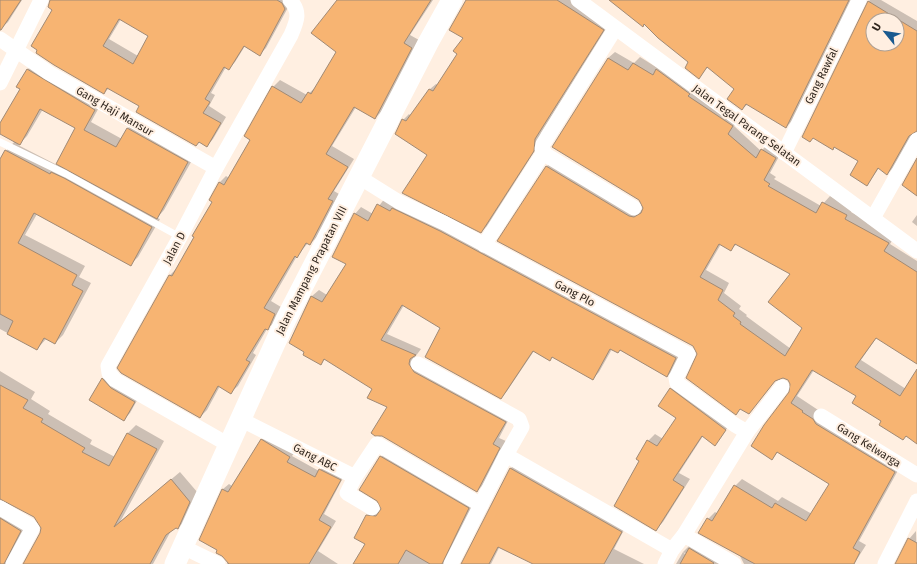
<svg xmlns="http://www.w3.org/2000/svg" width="917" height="564" font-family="'Fira Sans',sans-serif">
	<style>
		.shadow { fill: #0003; fill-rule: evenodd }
		.building { fill: #f7b472; stroke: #a18a75; fill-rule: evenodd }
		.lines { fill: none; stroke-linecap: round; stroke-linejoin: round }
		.lane { stroke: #fff; stroke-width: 7 }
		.street { stroke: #fff; stroke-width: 15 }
		.secondary { stroke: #fff; stroke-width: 21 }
		.labels { text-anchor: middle; stroke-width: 4; stroke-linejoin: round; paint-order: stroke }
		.street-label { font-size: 11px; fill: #31271f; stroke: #ffefe1 }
	</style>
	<rect width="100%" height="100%" fill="#ffefe1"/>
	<g class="shadow">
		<path d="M0,0h22l-14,22 -8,7z"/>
		<path d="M52,0h238l1,2 -25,46 -6,6 -15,-8 -10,16 -6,6 -3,-1 -15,26 4,2 -6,11 17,11 -13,22 -6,7 -7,-5 -4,4 -55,-39 -32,-18 -5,5 -51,-83zM121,19l29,17 -12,20 -29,-17z"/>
		<path d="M338,0h95l-23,35 9,5 -37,71 -7,7 -19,-11 -24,39 22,13 -20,32 5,3 -22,43 -7,7 -2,-1 -11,13 -26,45 10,6 -6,15 -8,7 -14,24 3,2 -18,31 -8,7 -10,-7 -13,24 -7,7 -81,-49 51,-93 7,-7 36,-66 6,-19 7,-7 3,2 22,-39 22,-52 7,-7 27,15 10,-9 20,-34z"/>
		<path d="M467,0h106l34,27 -66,106 -2,11 -52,82 -6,6 -53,-78 -32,-20 7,-14 6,-6 2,2 19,-27 6,-5 2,1 20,-31 7,-16z"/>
		<path d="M610,0h241l-59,121 -6,6 -38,-23 -6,5 -7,-20 -27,-22 -9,10 -9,-15 -45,-39z"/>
		<path d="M870,0h11l36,21v110h-3l-21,37 -6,6 -8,-6 -12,17 -7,-24 -25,-15 -2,2 35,-146zM873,20h24v24h-24z"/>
		<path d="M615,52l19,11 6,-6 99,62 -5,7 27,25 8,-8 13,8 -12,22 6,4 -2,2 47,27 9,-10 23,12 -2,4 44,24 -5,8 27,17v102l-40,-26 -16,23 45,29 11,-18v72l-35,-22 -24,-26 -44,-25 -17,26 104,69 -42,76 7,4 -12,19h-110l-4,-8 -40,-23 8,-14 7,-7 3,2 17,-28 7,-7 36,22 4,-4 30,17 18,-30 -52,-32 -6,6 18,-65 1,-9 -3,-5 -5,-2 -6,2 -28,34 -8,-5 -5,5 -43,-68 -194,-104 48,-75 7,-7 82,50 7,1 -35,-152zM721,244l10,5 6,-5 55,30 11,54 -12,21 -45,-33 1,-1 -8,-6 2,-3 -17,-13 5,-10 -23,-13z"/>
		<path d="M35,62l67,40 -11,20 31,17 6,-11 7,-7 60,34 -31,55 -7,8 3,1 -22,38 -8,8 -93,-51 -12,21 60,31 -6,11 12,6 -28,52 -8,8 -8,-5 -10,11 -37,-20v-168l6,-10 9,-10 -15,-9v-7l21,-36 -3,-2 10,-18zM43,109l33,19 -17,38 -41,-21 9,-9z"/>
		<path d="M385,198l297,153 -8,19 -7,6 -47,-26 -8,-1 -13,23 -6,7 -40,-23 -3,4 -16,-9 -27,40 -6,7 -60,-70 -37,-23 -17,29 34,15 -6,8 5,9 91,49 -12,23 7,3 -23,44 -6,6 -88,-85 -16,-18 -48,-29 -4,5 -15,-12 -8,-27 14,-29 7,-6 8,5 20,-31 8,-50 6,-7 12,7z"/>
		<path d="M917,215v11l-5,-4z"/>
		<path d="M0,371l35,21 -4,7 19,12 -2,3 44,26 -2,4 25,13 13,-24 8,-8 28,16 -44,81 60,-50 18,21 -12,27 -8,8 -2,-1 -4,2 -19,35h-129l17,-30 -1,-11 -6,-6 -34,-26z"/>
		<path d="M109,373l31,22 -10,18 -7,7 -20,-41z"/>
		<path d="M678,382l54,40 -17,22 -12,-8 -24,37 11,6 -27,43 -7,7 -15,-68 7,-20 7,-7 8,5 14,-21 -6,-29z"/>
		<path d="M267,435l28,17 -3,4 27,15 7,-7 19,10 -21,40 12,7 -18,30 20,13h-111v-5l-8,-10 -19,-9 23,-51 6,-5 3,2 29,-46z"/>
		<path d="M386,451l88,52 -24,61h-95l11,-20 1,-28 6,-6 8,1 1,-2 -1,-52z"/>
		<path d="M516,463l110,63 -12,23 30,15h-109l-35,-18 -9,18h-29l49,-96z"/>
		<path d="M0,507l28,15 -9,42h-19z"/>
		<path d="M916,531l1,33h-21l13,-25z"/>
		<path d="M689,546l47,18h-60l7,-12 6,6 1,-2 -7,-4z"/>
	</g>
	<g class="building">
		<path d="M0,0h21l-20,30h-1z"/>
		<path d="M50,0h227l5,3 3,6 -25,47 -16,-10 -15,24 -5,-3 -19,32 5,3 -7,11 18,10 -14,24 -8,-5 -3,4 -60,-34 3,-6 -32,-18 -3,6 -50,-29 -18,-12 1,-3 -6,-4 21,-36 -4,-3zM119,19l29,17 -15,28 -30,-18z"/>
		<path d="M337,0h94l-27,43 8,5 -37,71 -21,-12 -28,47 22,13 -20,32 5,2 -23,44 -4,-2 -9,15 -2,-2 -31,52 11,6 -7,16 -3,-1 -19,31 4,2 -19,32 -13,-8 -18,32 -79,-45 -4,-5 52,-93 3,1 22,-39 -2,-1 20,-34 -3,-2 10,-18 5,3 26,-45 -6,-4 28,-50 29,17 7,-11 3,2 25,-42 -25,-19z"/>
		<path d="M466,0h91l47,30 -69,109 -1,12 -53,82 -79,-40 25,-38 -32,-21 7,-15 4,2 23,-32 4,2 24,-37 -4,-3 10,-13 -14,-8z"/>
		<path d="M609,0h240l-63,128 -40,-24 -4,6 -15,-11 7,-10 -27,-22 -8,12 -14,-11 3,-6 -30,-24 -14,-14 -1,3z"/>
		<path d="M868,1l49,30v100l-8,5 -22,39 -9,-7 -11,18 -17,-11 8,-14 -24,-14 -1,3 -20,-12 -3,4 -8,-5zM873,20h24v24h-24z"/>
		<path d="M608,58l20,12 5,-7 20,12 3,-6 34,25 -2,2 45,30 -5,8 28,24 5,-9 15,9 -12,22 6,4 -2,2 48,27 6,-11 25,13 -2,4 44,24 -5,8 33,21v92l-41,-26 -21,29 45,29 17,-27v75l-11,-8 -3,4 -24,-15 2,-4 -29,-18 4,-7 -44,-26 -21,33 12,8 -1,1 11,7 3,5 79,48 -42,76 7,4 -6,12h-99l-57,-31 9,-15 5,3 22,-36 38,23 3,-5 31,18 23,-37 -52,-32 -5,8 -21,-14 13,-21 25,-33 1,-8 -2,-4 -5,-2 -8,3 -26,33 -9,-5 -4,6 -50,-37 11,-24 -4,-8 -196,-105 49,-75 83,50 5,1 7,-4 2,-5 -4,-8 -87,-53zM719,244l12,7 4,-7 55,30 -22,28 34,26 -17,28 -45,-32 1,-2 -8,-6 2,-3 -17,-13 5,-10 -23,-13z"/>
		<path d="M27,69l68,41 -11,20 32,17 11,-19 61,34 -31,57 -101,-55 19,-36 -35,-19 -20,36 -20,-11v-11l20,-34 -4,-2z"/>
		<path d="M5,150l45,24 1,-2 13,6 88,49 -21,39 -97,-53 -16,30 59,32 -5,10 11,6 -28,53 -11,-6 -7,12 -30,-16 6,-13 -13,-7v-155z"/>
		<path d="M917,158v38l-15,-11z"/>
		<path d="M377,204l13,7 2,-3 48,23 236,127 -9,19 -47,-27 -2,3 -8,-4 -17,31 -41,-23 -2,4 -17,-10 -32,48 -76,-42 15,-29 -38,-23 -21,35 35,15 -6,4 -1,5 5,8 92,50 -13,22 7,4 -23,44 -95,-56h-7l-4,-3 16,-26 -20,-9 5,-9 -48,-30 -3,6 -18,-10 1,-3 -15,-9 22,-47 11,6 24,-38 -14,-7 22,-44 14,8z"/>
		<path d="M102,378l9,10 24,14 -11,19 -35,-21z"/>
		<path d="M0,385l28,15 -5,8 20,11 -2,3 44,26 -3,4 27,14 18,-33 30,16 -43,78 57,-48 19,23 -12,27 -2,-1 -10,7 -16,29h-127l17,-31 1,-5 -7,-11 -34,-18z"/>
		<path d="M670,388l56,42 -11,16 -13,-10 -29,44 11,7 -28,44 -42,-25 25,-45 -3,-2 11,-19 10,6 19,-28 -18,-12z"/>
		<path d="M261,439l29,18 -3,5 28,15 4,-8 22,11 -22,40 12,7 -22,37h-80l-7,-8 -6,-3 1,-3 -18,-10 23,-51 6,3z"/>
		<path d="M380,456l89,52 -27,56h-12l-24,-14 -8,14h-45l12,-20 -11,-6 12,-23 10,1 5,-7 -4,-8 -18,-11z"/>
		<path d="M510,468l112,64 -18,32h-71l-35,-17 -9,17h-28z"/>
		<path d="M0,518l21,13 -17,33h-4z"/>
		<path d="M908,538l9,5v21h-22z"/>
		<path d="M689,548l25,15 -1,1h-33z"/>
	</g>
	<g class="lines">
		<path class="lane" d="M0,142l66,32 114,63"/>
		<g class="street">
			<path d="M578,0l339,251"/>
			<path d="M615,29l-72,115 -1,5 4,6 88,53"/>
			<path d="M0,39l49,34 167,95"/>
			<path d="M0,83l41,-83"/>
			<path d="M784,153l75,-153"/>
			<path d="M359,177l40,25 45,21 244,131 -12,24 1,5 58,42 12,7"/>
			<path d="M873,218l44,-78"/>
			<path d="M484,245l60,-93"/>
			<path d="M418,364l101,55 3,8 -16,28"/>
			<path d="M821,416l96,59"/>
			<path d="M240,419l115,58 22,-33 104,61"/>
			<path d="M229,445l-114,-65 -6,-7 -1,-7 72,-129 36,-69 75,-133c6,-14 10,-23 -1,-35"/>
			<path d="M355,477l-8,16 25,15"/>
			<path d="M0,508l29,17 3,4 -19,35"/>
			<path d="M684,535l50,29"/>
			<path d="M183,547l35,17"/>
			<path d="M451,564l55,-109 166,95"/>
			<path d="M665,564l7,-14 12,-15 63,-103 35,-45"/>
			<path d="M885,564l32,-63"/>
		</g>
		<path class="secondary" d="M175,564l111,-245 142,-276 24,-43"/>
	</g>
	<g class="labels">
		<g class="street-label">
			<text transform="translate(821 76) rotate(-64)" y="4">Gang Rawfal</text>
			<text transform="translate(115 111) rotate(30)" y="4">Gang Haji Mansur</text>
			<text transform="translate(747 125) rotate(36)" y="4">Jalan Tegal Parang Selatan</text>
			<text transform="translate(174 248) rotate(-62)" y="4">Jalan D</text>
			<text transform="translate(311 270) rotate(-63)" y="4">Jalan Mampang Prapatan VIII</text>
			<text transform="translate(575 293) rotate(28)" y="4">Gang Plo</text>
			<text transform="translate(869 445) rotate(32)" y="4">Gang Kelwarga</text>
			<text transform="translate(315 457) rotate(27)" y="4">Gang ABC</text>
		</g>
	</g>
	<g transform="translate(885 32) rotate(300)"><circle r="19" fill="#ffefe1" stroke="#ad9f93"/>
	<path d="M0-3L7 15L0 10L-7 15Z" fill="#195a8f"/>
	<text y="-6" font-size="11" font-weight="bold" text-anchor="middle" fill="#31271f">U</text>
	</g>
</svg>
